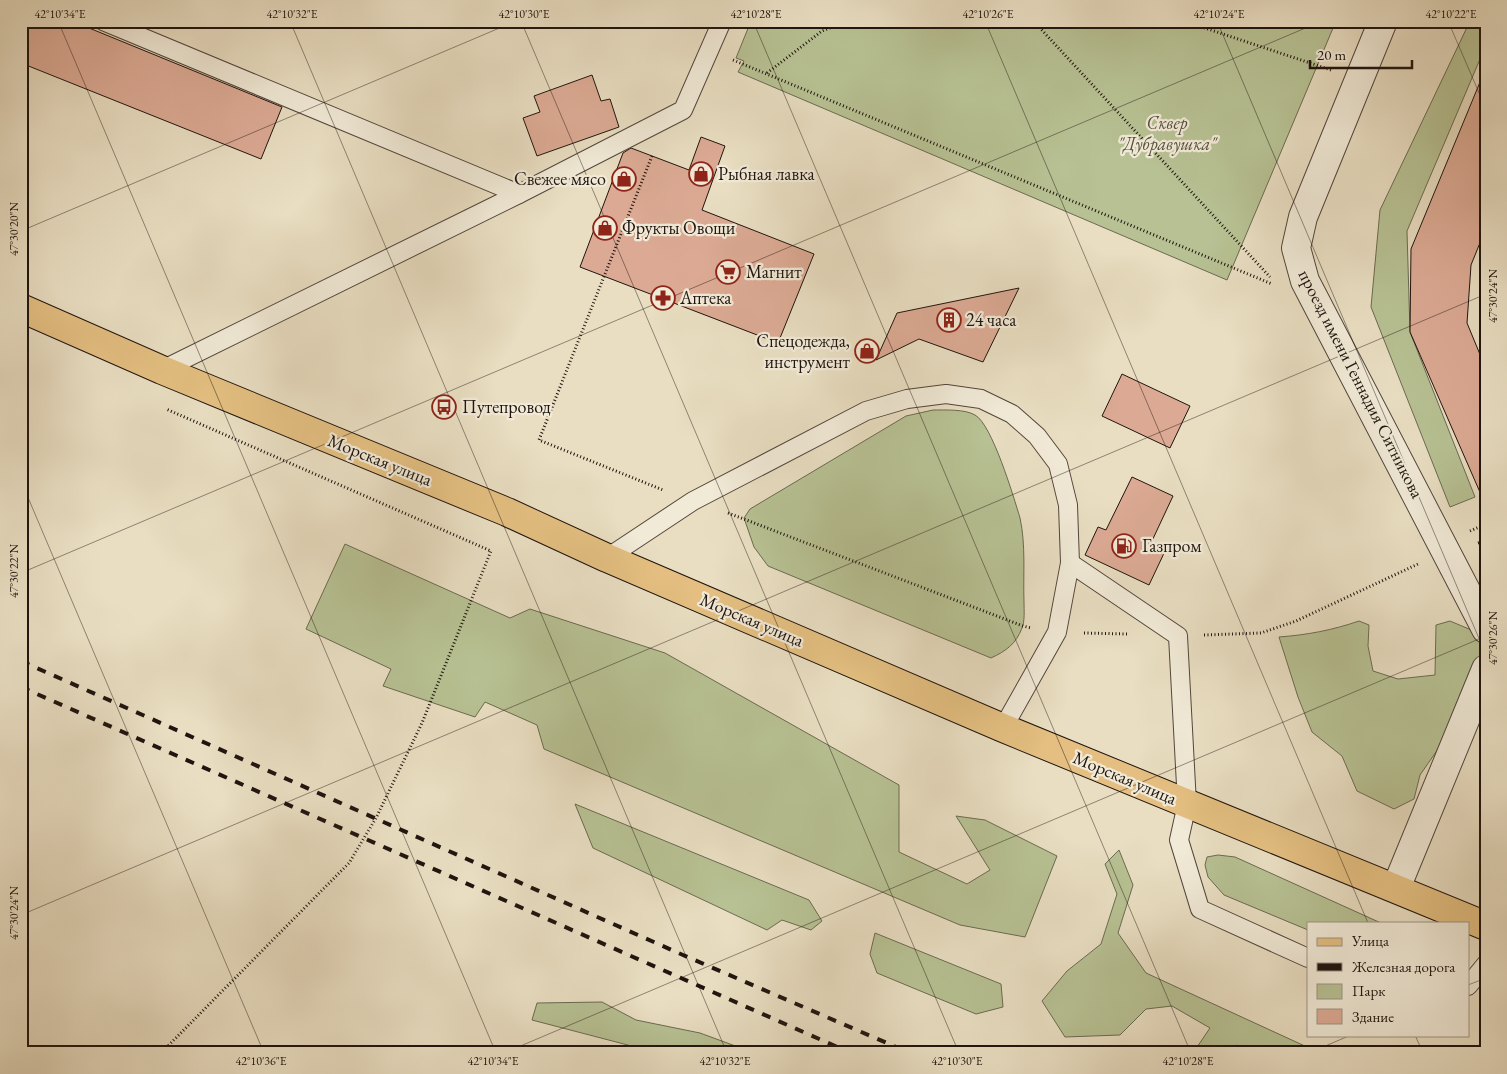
<svg xmlns="http://www.w3.org/2000/svg" width="1507" height="1074" font-family="'EB Garamond',serif">
	<style>
		.green { fill: #b7c193; stroke: #6b6a51 }
		.building { fill: #dcaa94; stroke: #1f140f }
		.lines { fill: none; stroke-linecap: round; stroke-linejoin: round }
		.service-casing { stroke: #52463c; stroke-width: 20 }
		.minor-casing { stroke: #52463c; stroke-width: 30 }
		.primary-casing { stroke: #1f140f; stroke-width: 30 }
		.path { stroke: #1f140f; stroke-width: 3; stroke-dasharray: 1 2.5; stroke-linecap: butt }
		.service { stroke: #f1ead7; stroke-width: 18 }
		.minor { stroke: #f1ead7; stroke-width: 28 }
		.primary { stroke: #e4bf81; stroke-width: 28 }
		.rail { stroke: #1f140f; stroke-width: 4; stroke-dasharray: 9 9; stroke-linecap: butt }
		.ticks { fill: none; stroke: #1f140f; stroke-width: 1; stroke-opacity: 0.45 }
		.labels { text-anchor: middle; stroke-width: 4.5; stroke-linejoin: round; paint-order: stroke }
		.park-label { font-size: 18px; font-style: italic; fill: #54513d; stroke: #f1ead7 }
		.poi-label { font-size: 18px; fill: #1f140f; stroke: #f1ead7; text-anchor: start }
		.street-label { font-size: 18px; fill: #1f140f; stroke: #f1ead7 }
		.neatline { fill: none; stroke: #1f140f; stroke-width: 2 }
		.ticks-label { font-size: 12px; text-anchor: middle; fill: #1f140f }
	</style>
	<rect width="100%" height="100%" fill="#e9dec2"/>
	<filter id="stains"><feTurbulence type="fractalNoise" baseFrequency=".004" numOctaves="4"/><feColorMatrix values="0 0 0 0 .2 0 0 0 0 .09 0 0 0 0 .02 0 0 0 .5 -.17"/></filter>
	<radialGradient id="worn" r=".72"><stop offset=".6" stop-color="#630" stop-opacity="0"/><stop offset="1" stop-color="#630" stop-opacity=".3"/></radialGradient>
	<g class="green">
		<path d="M751,21h585l-109,259 -489,-208 6,-11 -8,-3z"/>
		<path d="M1470,21h16v24l-79,186 3,101 65,165 -25,10 -79,-200 9,-97z"/>
		<path d="M933,410c12,0 32,-1 42,5 17,9 39,83 45,103 6,27 3,57 4,84 0,8 1,19 -2,26 -6,16 -16,23 -31,30l-223,-92 -14,-19 -10,-29 6,-9 156,-93z"/>
		<path d="M345,544l165,74 20,-9 135,44 234,132v67l68,32 23,-14 -34,-54 29,4 72,36 -32,81 -65,-12 -416,-176 -7,-24 -52,-23 -10,15 -92,-31 8,-17 -85,-40z"/>
		<path d="M1359,621l10,4 -1,21 5,25 25,8 37,-4 1,-50 14,-4 19,8 17,14 -5,16 -24,52 -21,41 -16,23 -6,24 -20,10 -37,-18 -15,-35 -30,-24 -14,-35 -19,-60c28,-2 54,-7 80,-16z"/>
		<path d="M575,804l234,96 13,21 -11,9 -29,-10 -15,10 -174,-82z"/>
		<path d="M1119,850l14,35 -15,48 28,40 174,80h-64l-20,-8v8h-43l17,-25 -38,-22 -26,3 -26,26 -55,2 -23,-36 25,-30 34,-27 16,-50 -12,-30z"/>
		<path d="M1218,855l17,2 146,66h-73v7l-84,-35 -16,-18 -3,-12 2,-8z"/>
		<path d="M875,933l126,51 2,23 -27,7 -99,-41 -7,-19z"/>
		<path d="M602,1002l34,18 64,13 49,18 -1,2h-104l-1,-4 -111,-29 5,-17z"/>
	</g>
	<g class="building">
		<path d="M21,21h51l210,86 -21,52 -240,-96z"/>
		<path d="M1485,70l1,158 -15,37 -4,58 19,46v137l-76,-174 1,-83z"/>
		<path d="M592,75l9,26 9,-2 9,28 -82,29 -14,-38 17,-6 -6,-16z"/>
		<path d="M701,137l24,9 -23,64 112,44 -36,89 -198,-76 43,-114 8,-5 58,22z"/>
		<path d="M1019,288l-36,74 -64,-23 -43,21 21,-47z"/>
		<path d="M1122,374l68,32 -20,42 -68,-32z"/>
		<path d="M1132,477l41,19 -22,47 15,6 -17,36 -64,-30 13,-28 8,3z"/>
	</g>
	<g class="lines">
		<g class="service-casing">
			<g id="service">
				<path d="M103,21l416,173"/>
				<path d="M162,370l357,-176 164,-84 39,-89"/>
				<path d="M607,558l86,-57 173,-90 41,-12 39,-5 35,5 31,15 25,22 21,28 10,41 2,58 -13,69 -54,96"/>
				<path d="M1070,563l108,73 9,168 -8,36 21,69 108,49"/>
				<path d="M1468,986l18,-22"/>
			</g>
		</g>
		<g class="minor-casing">
			<g id="minor">
				<path d="M1383,21l-80,196 -7,31 9,33 181,348"/>
				<path d="M1396,888l90,-219"/>
			</g>
		</g>
		<g class="primary-casing">
			<path id="primary" d="M21,308l141,62 345,142 100,46 396,170 483,198"/>
		</g>
		<g class="path">
			<path d="M1036,21l3,6 231,250"/>
			<path d="M1184,21l147,49"/>
			<path d="M733,60l539,224"/>
			<path d="M767,73l55,-42 25,-10"/>
			<path d="M652,156l-113,284 124,50"/>
			<path d="M728,513l295,113 8,2"/>
			<path d="M1470,531l16,-7"/>
			<path d="M1478,543l8,-2"/>
			<path d="M1084,633l44,1"/>
			<path d="M1204,635l57,-2 35,-12 122,-57"/>
			<path d="M161,1053l188,-190 27,-45 46,-95 69,-172 -325,-142"/>
		</g>
		<use href="#service" class="service"/>
		<use href="#minor" class="minor"/>
		<use href="#primary" class="primary"/>
		<g class="rail">
			<path d="M21,661l662,294 227,98"/>
			<path d="M21,687l830,366"/>
		</g>
	</g>
	<path class="ticks" d="M58,21l438,1032M290,21l437,1032M521,21l438,1032M753,21l438,1032M985,21l383,902M1217,21l269,634M1448,21l38,88M21,231l495,-210M21,481l243,572M21,573l1301,-552M21,915l1465,-621M1468,985l18,-7M21,1027l11,26M1415,1035l8,18M504,1053l982,-417M1309,1053l42,-18"/>
	<defs>
		<g id="shop-ring" transform="scale(1.25)"><circle r="9.5" fill="#f1ead7" stroke="#8f2418" stroke-width="1.5"/><path d="M-5-2.5h2.3a2.7 3.5 0 0 1 5.4 0H5L5.5 6h-11ZM-1.5-2.5h3a1.5 2.3 0 0 0-3 0Z" fill="#8f2418"/></g>
		<g id="supermarket-ring" transform="scale(1.25)"><circle r="9.5" fill="#f1ead7" stroke="#8f2418" stroke-width="1.5"/><path d="M-6-5.5h2.5l.6 2H6L4.5 2H-2.5L-4.4-4H-6ZM-1.5 3.2a1.3 1.3 0 1 0 .1 0ZM3 3.2a1.3 1.3 0 1 0 .1 0Z" fill="#8f2418"/></g>
		<g id="pharmacy-ring" transform="scale(1.25)"><circle r="9.5" fill="#f1ead7" stroke="#8f2418" stroke-width="1.5"/><path d="M-2-6h4v4h4v4h-4v4h-4v-4h-4v-4h4Z" fill="#8f2418"/></g>
		<g id="building-ring" transform="scale(1.25)"><circle r="9.5" fill="#f1ead7" stroke="#8f2418" stroke-width="1.5"/><path d="M-4-6H4V6H1V3H-1V6H-4ZM-2.5-4.3h1.7v1.8h-1.7ZM.8-4.3h1.7v1.8H.8ZM-2.5-1h1.7V.8h-1.7ZM.8-1h1.7V.8H.8Z" fill="#8f2418"/></g>
		<g id="bus-ring" transform="scale(1.25)"><circle r="9.5" fill="#f1ead7" stroke="#8f2418" stroke-width="1.5"/><path d="M-5-6H5V4H4V6H2V4H-2V6H-4V4H-5ZM-3.5-4V0h7V-4ZM-3.5 1.2v1.5H-2V1.2ZM2 1.2v1.5H3.5V1.2Z" fill="#8f2418"/></g>
		<g id="fuel-ring" transform="scale(1.25)"><circle r="9.5" fill="#f1ead7" stroke="#8f2418" stroke-width="1.5"/><path d="M-5.5-6h7V0h2V4h1.3V-2.5L3-4.5l.8-.8L6-3V5H2.5V1h-1V6h-7ZM-4.2-4.7v3.2H.2V-4.7Z" fill="#8f2418"/></g>
	</defs>
	<g fill-rule="evenodd">
		<use href="#shop-ring" x="701" y="174"/>
		<use href="#shop-ring" x="624" y="179"/>
		<use href="#shop-ring" x="605" y="228"/>
		<use href="#supermarket-ring" x="728" y="272"/>
		<use href="#pharmacy-ring" x="663" y="298"/>
		<use href="#building-ring" x="949" y="320"/>
		<use href="#shop-ring" x="867" y="351"/>
		<use href="#bus-ring" x="444" y="407"/>
		<use href="#fuel-ring" x="1124" y="546"/>
	</g>
	<g class="labels">
		<g class="park-label">
			<text x="1167" y="129">Сквер<tspan x="1167" dy="21">"Дубравушка"</tspan></text>
		</g>
		<g class="poi-label">
			<text x="718" y="180">Рыбная лавка</text>
			<text x="606" y="185" text-anchor="end">Свежее мясо</text>
			<text x="622" y="234">Фрукты Овощи</text>
			<text x="746" y="278">Магнит</text>
			<text x="680" y="304">Аптека</text>
			<text x="966" y="326">24 часа</text>
			<text x="850" y="347" text-anchor="end">Спецодежда,<tspan x="850" dy="21">инструмент</tspan></text>
			<text x="462" y="413">Путепровод</text>
			<text x="1142" y="552">Газпром</text>
		</g>
		<g class="street-label">
			<text transform="translate(1361 384) rotate(63)" y="6">проезд имени Геннадия Ситникова</text>
			<text transform="translate(380 460) rotate(22)" y="6">Морская улица</text>
			<text transform="translate(752 620) rotate(23)" y="6">Морская улица</text>
			<text transform="translate(1125 778) rotate(23)" y="6">Морская улица</text>
		</g>
	</g>
	<rect width="1507" height="1074" fill="none" stroke="#e9dec2" stroke-width="55"/>
	<rect x="1307" y="922" width="162" height="115" fill="#f1ead7" stroke="#9d9487"/>
	<rect x="1317" y="938" width="25" height="8" fill="#e4bf81" stroke="#9d9487"/>
	<text x="1352" y="946" font-size="15" fill="#1f140f">Улица</text>
	<rect x="1317" y="963" width="25" height="8" fill="#1f140f" stroke="#9d9487"/>
	<text x="1352" y="972" font-size="15" fill="#1f140f">Железная дорога</text>
	<rect x="1317" y="984" width="25" height="15" fill="#b7c193" stroke="#9d9487"/>
	<text x="1352" y="996" font-size="15" fill="#1f140f">Парк</text>
	<rect x="1317" y="1009" width="25" height="15" fill="#dcaa94" stroke="#9d9487"/>
	<text x="1352" y="1022" font-size="15" fill="#1f140f">Здание</text>
	<path d="M1310 60v8h102v-8" fill="none" stroke="#1f140f" stroke-width="2.5"/>
	<text x="1317" y="60" font-size="15" fill="#1f140f" stroke="#f1ead7" stroke-width="4" paint-order="stroke">20 m</text>
	<rect x="28" y="28" width="1452" height="1018" class="neatline"/>
	<g class="ticks-label">
		<text x="60" y="18">42°10'34"E</text>
		<text x="292" y="18">42°10'32"E</text>
		<text x="524" y="18">42°10'30"E</text>
		<text x="756" y="18">42°10'28"E</text>
		<text x="988" y="18">42°10'26"E</text>
		<text x="1219" y="18">42°10'24"E</text>
		<text x="1451" y="18">42°10'22"E</text>
		<text transform="translate(14 229) rotate(-90)" y="4">47°30'20"N</text>
		<text transform="translate(1493 296) rotate(-90)" y="4">47°30'24"N</text>
		<text transform="translate(14 571) rotate(-90)" y="4">47°30'22"N</text>
		<text transform="translate(1493 638) rotate(-90)" y="4">47°30'26"N</text>
		<text transform="translate(14 913) rotate(-90)" y="4">47°30'24"N</text>
		<text x="261" y="1065">42°10'36"E</text>
		<text x="493" y="1065">42°10'34"E</text>
		<text x="725" y="1065">42°10'32"E</text>
		<text x="957" y="1065">42°10'30"E</text>
		<text x="1188" y="1065">42°10'28"E</text>
	</g>
	<rect width="100%" height="100%" filter="url(#stains)"/>
	<rect width="100%" height="100%" fill="url(#worn)"/>
</svg>
